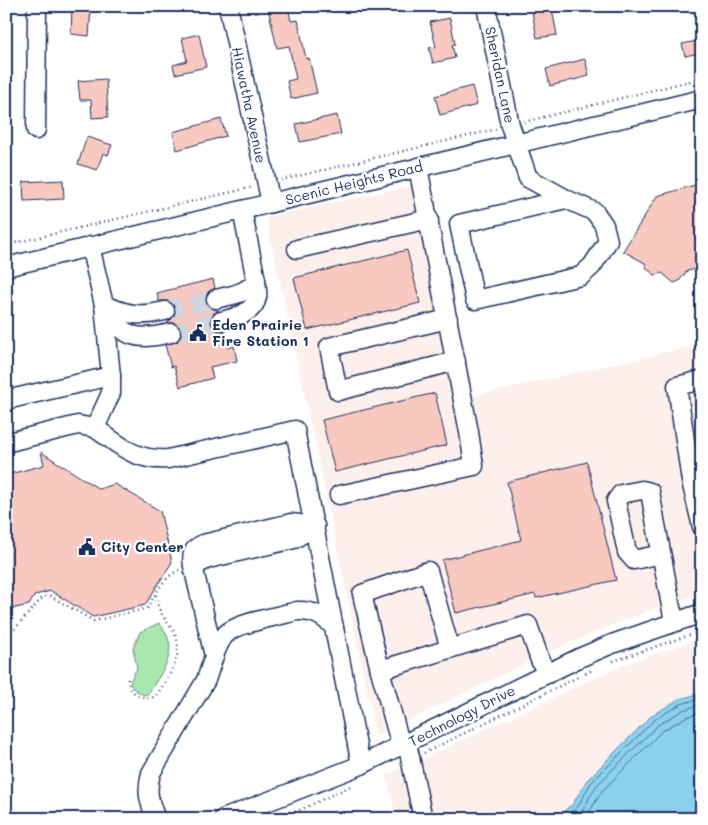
<svg xmlns="http://www.w3.org/2000/svg" width="708" height="825" font-family="Mali,sans-serif">
	<style>
		.built { fill: #fdefec }
		.green { fill: #aae7ae; stroke: #628b86 }
		.water { fill: #8bd0ed; stroke: #5e90b4 }
		.lines { fill: none; stroke-linecap: round; stroke-linejoin: round }
		.shore { stroke: #486f97; stroke-width: 1 }
		.building { fill: #f8c9c0; stroke: #1b2f5e }
		.minor-tunnel { stroke: #d1d5df; stroke-width: 18; stroke-dasharray: 18 9; stroke-linecap: butt }
		.minor-casing { stroke: #1b2f5e; stroke-width: 21 }
		.path { stroke: #1b2f5e; stroke-width: 2.5; stroke-dasharray: 1 4; stroke-linecap: butt }
		.minor { stroke: #fff; stroke-width: 18 }
		.labels { text-anchor: middle; stroke-width: 4.5; stroke-linejoin: round; paint-order: stroke }
		.street-label { font-size: 14px; fill: #1b2f5e; stroke: #fff }
		.poi-label { font-size: 14px; font-weight: bold; fill: #1b2f5e; stroke: #fff; text-anchor: start }
	</style>
	<rect width="100%" height="100%" fill="#fff"/>
	<filter id="ink" filterUnits="userSpaceOnUse"><feTurbulence type="fractalNoise" baseFrequency=".02" numOctaves="2"/><feDisplacementMap in="SourceGraphic" scale="10" xChannelSelector="R" yChannelSelector="G"/><feConvolveMatrix kernelMatrix="1 2 1 2 8 2 1 2 1" color-interpolation-filters="sRGB"/></filter>
	<g filter="url(#ink)">
		<g class="built">
			<path d="M431,182l43,214 228,-52v249l-76,26 -77,33 -173,84 -39,-190 -71,-329z"/>
			<path d="M702,638v181h-305l-11,-43 237,-111z"/>
		</g>
		<path class="green" d="M159,623c23,27 4,46 -10,70l-5,2c-17,-9 -16,-11 -7,-27l-4,-20 7,-16z"/>
		<path class="water" d="M702,693v116l-12,10h-129l6,-11 5,-3 15,-25 64,-64 28,-17z"/>
		<g class="lines">
			<g class="shore">
				<path d="M567,819l4,-7 6,-4 14,-25 63,-63 27,-16 21,-6"/>
				<path d="M574,819l8,-8 14,-25 62,-61 25,-15 19,-6"/>
				<path d="M585,819l17,-28 60,-60 24,-14 16,-5"/>
			</g>
		</g>
		<g class="building">
			<path d="M279,6h9l3,15 7,-1 8,39 3,-1 8,35 -26,6 -4,-18 9,-2 -7,-33 -12,2 -9,-40z"/>
			<path d="M531,6h16l1,3h4l5,26 -20,3z"/>
			<path d="M72,7l19,1 -2,28 -18,-2z"/>
			<path d="M450,18l5,26 -3,1 3,13 -22,5 -4,-15 7,-1 -6,-25z"/>
			<path d="M199,34l7,33 -31,7 -2,-9 14,-4 -5,-23z"/>
			<path d="M697,41l2,12 -14,3 -3,-12z"/>
			<path d="M585,59l4,17 -39,10 -4,-17z"/>
			<path d="M106,79l2,38 -16,1 -1,-18h-11l-2,-19z"/>
			<path d="M472,86l5,19 -37,10 -5,-19z"/>
			<path d="M337,115l4,19 -41,8 -4,-18z"/>
			<path d="M221,119l5,17 -49,14 -4,-18z"/>
			<path d="M87,137l25,8 -4,10 -5,-2 -6,17 -19,-6z"/>
			<path d="M63,180l1,19 -40,2 -1,-19z"/>
			<path d="M702,183v85l-15,3 -8,10 -5,2 -12,-10 -7,2 -8,-6 -2,-6 -22,-12 34,-55z"/>
			<path d="M407,250l13,53 -113,27 -13,-52z"/>
			<path d="M213,279l2,9 -7,4 -2,9 3,6 10,4 -5,2 -3,4v7l6,7h7l4,17 6,-2 3,15 -27,6 3,11 -33,9 -6,-21 -3,1 -6,-22 13,-4 3,-5v-6l-6,-7h-7v-2l4,-2 3,-5 -2,-10 -5,-3h-9l-2,-8z"/>
			<path d="M435,393l12,52 -112,27 -13,-52z"/>
			<path d="M41,452l58,37 16,-5 45,27 12,51 -27,43 -52,12 -42,-26 -16,4 -6,10 -23,5v-135l38,-10z"/>
			<path d="M587,462l29,118 -80,18 -1,-4 -79,19 -14,-53 79,-20 -14,-58z"/>
		</g>
		<g class="lines">
			<g class="minor-tunnel">
				<path d="M165,311l51,-12"/>
				<path d="M171,333l50,-12"/>
			</g>
			<g class="minor-casing">
				<g id="minor">
					<path d="M228,6l43,197"/>
					<path d="M486,6l24,119 18,53 38,21 29,13 9,13 4,16 -16,25 -11,10 -106,24 -16,-76 107,-25"/>
					<path d="M36,130l1,-124"/>
					<path d="M90,246l14,59 7,71v17l-16,35c26,18 40,33 73,31l127,-29 66,335"/>
					<path d="M297,249l132,-30"/>
					<path d="M6,267l696,-168"/>
					<path d="M216,299c15,-4 31,-5 40,-19l-14,-70"/>
					<path d="M104,305c24,10 36,12 61,6"/>
					<path d="M105,307c18,32 32,34 66,26"/>
					<path d="M448,319l-119,28 9,44 118,-30"/>
					<path d="M221,321c14,-3 33,-8 36,-24 1,-5 -1,-12 -1,-17"/>
					<path d="M702,380l-25,6 14,95 11,46"/>
					<path d="M6,400l105,-24"/>
					<path d="M6,441l3,1 69,-17 17,3"/>
					<path d="M339,495l135,-29 -5,-34 -51,-265"/>
					<path d="M661,554l-27,6 -7,-8 -11,-51 5,-7 21,-4 8,2 24,130"/>
					<path d="M194,570l4,-6 10,-5 86,-20 21,-13"/>
					<path d="M214,656c3,-8 6,-17 13,-23 13,-11 53,-17 70,-22 16,-1 26,5 37,16"/>
					<path d="M380,670l-18,-76 66,-23 22,78"/>
					<path d="M407,743l16,76"/>
					<path d="M401,746l-21,-76 148,-45 12,35 7,14"/>
					<path d="M156,819c-7,-18 -10,-27 -5,-46l55,-93 8,-24 -21,-90c-2,-11 -1,-17 10,-22l88,-21 24,3"/>
					<path d="M223,819l138,-54 218,-107 33,-14 90,-31"/>
				</g>
			</g>
			<g class="path">
				<path d="M524,122l178,-44"/>
				<path d="M281,180l216,-51"/>
				<path d="M6,245l247,-58"/>
				<path d="M6,633h5l32,-36 7,-1 44,25 53,-13c9,-15 16,-30 32,-38"/>
				<path d="M613,661l89,-30"/>
				<path d="M128,679c-1,14 16,23 28,17 14,-21 32,-45 15,-69 -9,-12 -13,-16 -15,-32"/>
				<path d="M424,753l170,-84"/>
				<path d="M276,819l20,-7 57,-27"/>
			</g>
			<use href="#minor" class="minor"/>
		</g>
	</g>
	<defs>
		<g id="civic-bare" transform="scale(1.35)"><path d="M-.6-6.5H3V-4.5H.6V-3L4-1V1h2V6H-6V1h2V-1L-.6-3ZM-1.2 2.5V6h2.4V2.5Z" fill="#1b2f5e" stroke="#fff" stroke-width="2.5" paint-order="stroke"/></g>
	</defs>
	<g fill-rule="evenodd">
		<use href="#civic-bare" x="198" y="333"/>
		<use href="#civic-bare" x="87" y="547"/>
	</g>
	<g class="labels">
		<g class="street-label">
			<text transform="translate(500 75) rotate(78)" y="5">Sheridan Lane</text>
			<text transform="translate(249 105) rotate(78)" y="5">Hiawatha Avenue</text>
			<text transform="translate(354 183) rotate(-14)" y="5">Scenic Heights Road</text>
			<text transform="translate(462 716) rotate(-27)" y="5">Technology Drive</text>
		</g>
		<g class="poi-label">
			<text x="212" y="330">Eden Prairie<tspan x="212" dy="16">Fire Station 1</tspan></text>
			<text x="101" y="552">City Center</text>
		</g>
	</g>
	<rect width="708" height="825" fill="none" stroke="#fff" stroke-width="25"/>
	<rect x="12" y="12" width="683" height="800" fill="none" stroke="#1b2f5e" stroke-width="2" filter="url(#ink)"/>
</svg>
